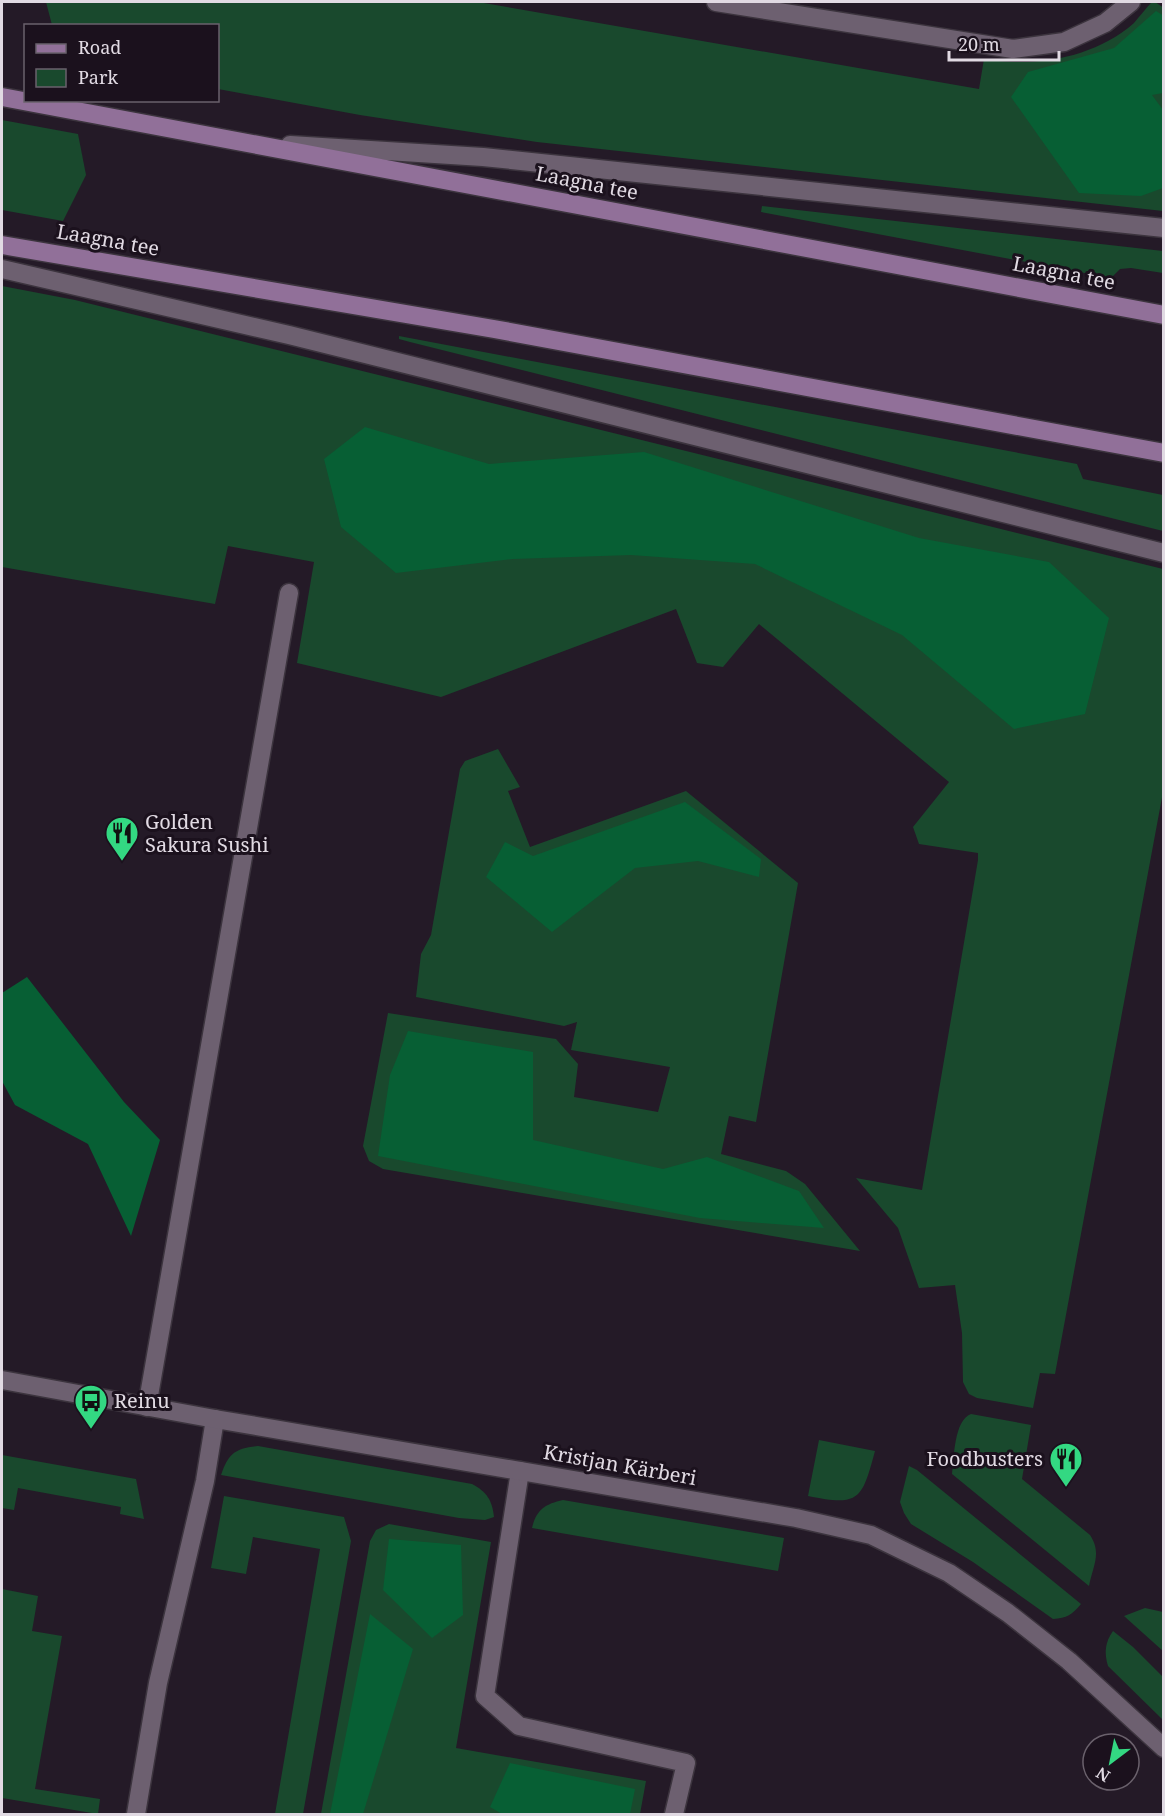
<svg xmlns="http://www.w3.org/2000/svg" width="1165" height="1816" font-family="'Noto Serif',serif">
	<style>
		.green { fill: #19492d }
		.forest { fill: #075f34 }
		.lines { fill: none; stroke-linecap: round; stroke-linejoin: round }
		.minor-casing { stroke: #3c343e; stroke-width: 21 }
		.tertiary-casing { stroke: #3c343e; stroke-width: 21 }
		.primary-casing { stroke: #3c343e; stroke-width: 21 }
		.minor { stroke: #6d6070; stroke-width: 18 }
		.tertiary { stroke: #6d6070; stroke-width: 18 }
		.primary { stroke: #917099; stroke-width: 18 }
		.labels { text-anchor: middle; stroke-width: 6; stroke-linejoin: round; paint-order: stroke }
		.street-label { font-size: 20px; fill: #e1dae3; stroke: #1b111d }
		.poi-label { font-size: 20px; fill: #e1dae3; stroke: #1b111d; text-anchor: start }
	</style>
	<rect width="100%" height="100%" fill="#241a27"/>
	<g class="green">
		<path d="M46,2h432l501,87 5,-30c51,9 110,-1 150,-36 6,-7 12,-15 18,-21h3l9,6 -1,203 -626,-69 -177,-27 -142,-26v-63l-166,-1z"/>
		<path d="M2,120l76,14 8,41 -23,46 -61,-11z"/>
		<path d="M762,206l401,45v22l-32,-5 -11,1 -9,9 -350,-66z"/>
		<path d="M2,286l73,14 1088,269v223l-108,582 -15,-1 -7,35 -56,-10 -8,-4 -6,-12 -1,-49 -7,-48 -36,3 -21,-60 -42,-50 66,12 56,-330v-7l-59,-9 -6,-17 36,-45 -190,-158 -36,43 -26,-4 -21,-54 -235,88 -144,-34 17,-101 -86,-16 -13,58 -213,-37z"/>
		<path d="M399,336l678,128 6,15 80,16v36l-753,-189 -11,-3z"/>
		<path d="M498,749l22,38 -12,4 22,56 156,-56 112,92 -42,239 -27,-6 -8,38 65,17 19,13 55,67 -477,-82 -14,-8 -6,-15 25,-133 168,26 22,25 -4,33 84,15 12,-45 -99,-17 6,-28 -13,4 -148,-29 5,-43 10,-19 29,-166 5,-8z"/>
		<path d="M971,1414l60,11 -9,54 68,56c12,18 3,31 -1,51l-137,-112c2,-16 2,-54 19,-60z"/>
		<path d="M819,1440l56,11c-13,48 -15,56 -67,45z"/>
		<path d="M258,1446l214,38c15,8 20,16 22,33l-9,3 -26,-2 -238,-43c7,-21 14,-27 37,-29z"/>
		<path d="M2,1455l134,24 8,40 -24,-5 1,-7 -103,-19 -4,22 -12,-2z"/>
		<path d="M909,1466l8,4 164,134c-9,11 -14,14 -28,15l-80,-57 -62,-38 -7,-11 -4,-11z"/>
		<path d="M224,1496l120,21 7,24 -48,273h-28l45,-265 -67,-12 -7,37 -35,-6z"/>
		<path d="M563,1500l221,38 -6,33 -246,-43c4,-18 13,-24 31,-28z"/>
		<path d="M389,1524l102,18 -35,206 190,33 -6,33h-319l49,-273 6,-11z"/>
		<path d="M2,1589l36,7 -6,35 30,5 -27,153 65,10 -2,15 -96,-16z"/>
		<path d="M1145,1608l18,4v39l-39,-35z"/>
		<path d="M1113,1631l20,16 30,30v43l-55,-54c-4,-13 -3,-24 5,-35z"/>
	</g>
	<g class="forest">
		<path d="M1156,11l8,5 -1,77 -11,2 11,15v78l-22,8 -62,-3 -68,-96 17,-25 86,-24z"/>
		<path d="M365,427l124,37 155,-12 275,86 130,24 60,56 -24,96 -71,15 -112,-94 -147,-71 -124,-9 -118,4 -117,14 -55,-46 -17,-68z"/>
		<path d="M685,802l76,57 -2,18 -61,-16 -63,7 -83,64 -66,-55 19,-35 28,14z"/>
		<path d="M27,977l97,125 36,38 -29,96 -43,-92 -73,-39 -13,-24v-88z"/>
		<path d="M408,1031l125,21v88l130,29 44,-12 92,34 25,37 -124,-10 -322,-62 12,-81z"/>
		<path d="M389,1539l72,6 2,70 -31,23 -49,-48z"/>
		<path d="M370,1614l43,35 -50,165h-33z"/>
		<path d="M510,1763l125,26 -5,25h-128l-12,-7z"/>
	</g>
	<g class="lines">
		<g class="minor-casing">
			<g id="minor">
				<path d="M716,2l297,47 51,-7 41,-19 26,-21"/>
				<path d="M147,1407l142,-814"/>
				<path d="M520,1471l-35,225 34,30 167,37 -12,51"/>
				<path d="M136,1814l22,-131 47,-202 10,-62"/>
			</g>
		</g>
		<g class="tertiary-casing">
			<g id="tertiary">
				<path d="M290,145l193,12 681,71"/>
				<path d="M2,269l287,66 875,218"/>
				<path d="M2,1380l213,39 581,99 75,17 78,38 59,40 61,48 95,87"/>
			</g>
		</g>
		<g class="primary-casing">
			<g id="primary">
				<path d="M2,97l1162,218"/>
				<path d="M2,245l492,84 670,124"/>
			</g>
		</g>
		<use href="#minor" class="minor"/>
		<use href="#tertiary" class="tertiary"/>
		<use href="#primary" class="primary"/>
	</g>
	<defs>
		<g id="restaurant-pin" transform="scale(1.725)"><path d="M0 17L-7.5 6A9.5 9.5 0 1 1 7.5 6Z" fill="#33d882" stroke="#1b111d"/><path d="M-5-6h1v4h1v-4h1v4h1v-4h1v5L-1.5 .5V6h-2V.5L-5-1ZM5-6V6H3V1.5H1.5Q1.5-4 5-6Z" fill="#111"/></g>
		<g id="bus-pin" transform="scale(1.725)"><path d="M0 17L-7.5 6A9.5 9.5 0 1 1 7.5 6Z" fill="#33d882" stroke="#1b111d"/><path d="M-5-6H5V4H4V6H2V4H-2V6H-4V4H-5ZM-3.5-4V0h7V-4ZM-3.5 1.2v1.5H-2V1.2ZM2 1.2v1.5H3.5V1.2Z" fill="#111"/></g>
	</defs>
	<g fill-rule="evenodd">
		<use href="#restaurant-pin" x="122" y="833"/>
		<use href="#bus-pin" x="91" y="1401"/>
		<use href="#restaurant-pin" x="1066" y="1459"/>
	</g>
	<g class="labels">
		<g class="street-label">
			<text transform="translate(587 183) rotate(11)" y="7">Laagna tee</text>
			<text transform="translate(108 240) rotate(10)" y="7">Laagna tee</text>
			<text transform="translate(1064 273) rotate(11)" y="7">Laagna tee</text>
			<text transform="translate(620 1465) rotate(10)" y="7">Kristjan Kärberi</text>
		</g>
		<g class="poi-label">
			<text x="145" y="829">Golden<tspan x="145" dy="23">Sakura Sushi</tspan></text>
			<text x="114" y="1408">Reinu</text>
			<text x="1043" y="1466" text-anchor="end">Foodbusters</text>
		</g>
	</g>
	<rect width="1165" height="1816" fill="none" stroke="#e1dae3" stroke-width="6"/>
	<rect x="24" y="24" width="195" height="78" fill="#1b111d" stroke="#6a616c" stroke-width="1.5"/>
	<rect x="36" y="44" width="30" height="9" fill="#917099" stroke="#6a616c" stroke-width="1.5"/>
	<text x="78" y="54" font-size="18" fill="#e1dae3">Road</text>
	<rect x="36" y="69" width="30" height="18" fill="#19492d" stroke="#6a616c" stroke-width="1.5"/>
	<text x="78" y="84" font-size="18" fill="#e1dae3">Park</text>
	<g transform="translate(1111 1762) rotate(212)"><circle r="28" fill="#1b111d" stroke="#6a616c" stroke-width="1.5"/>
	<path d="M0-4.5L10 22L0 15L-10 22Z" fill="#33d882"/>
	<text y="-9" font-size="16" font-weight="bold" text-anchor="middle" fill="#e1dae3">N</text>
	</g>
	<path d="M949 51v9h110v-9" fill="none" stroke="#e1dae3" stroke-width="3"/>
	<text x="958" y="51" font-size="18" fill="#e1dae3" stroke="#1b111d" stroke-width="4.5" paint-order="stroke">20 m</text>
</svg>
